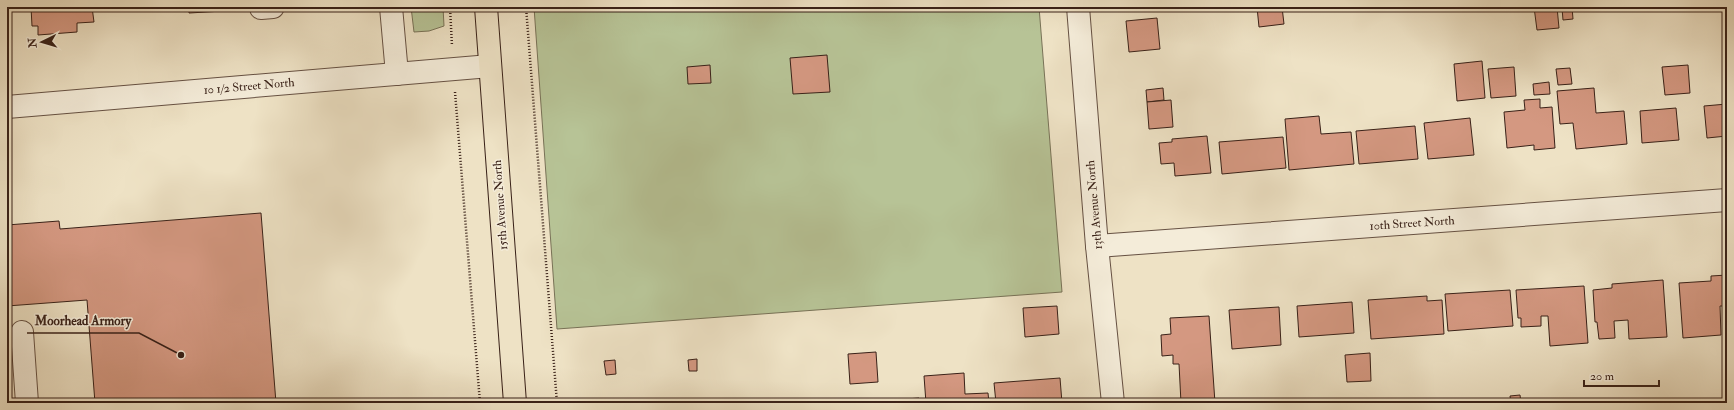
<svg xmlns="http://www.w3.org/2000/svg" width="1734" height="410" font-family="'IM FELL Double Pica',serif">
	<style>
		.green { fill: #b7c396; stroke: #787257 }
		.building { fill: #d49881; stroke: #392118 }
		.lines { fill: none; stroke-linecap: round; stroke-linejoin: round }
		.minor-casing { stroke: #665143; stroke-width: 24 }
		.major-casing { stroke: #392118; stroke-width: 24 }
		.path { stroke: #392118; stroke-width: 2.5; stroke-dasharray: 1 2; stroke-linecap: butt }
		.minor { stroke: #f4ecd9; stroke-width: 22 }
		.major { stroke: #eee2c5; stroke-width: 22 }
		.labels { text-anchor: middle; stroke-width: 3; stroke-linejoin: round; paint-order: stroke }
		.street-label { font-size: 12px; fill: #392118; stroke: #f4ecd9 }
		.leader { fill: none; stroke: #392118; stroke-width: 1.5 }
		.callout-dot { fill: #392118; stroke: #f4ecd9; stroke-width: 1.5 }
		.callout-label { font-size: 13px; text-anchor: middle; font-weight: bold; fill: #392118; stroke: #f4ecd9; stroke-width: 3; stroke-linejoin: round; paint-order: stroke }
	</style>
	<rect width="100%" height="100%" fill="#eee2c5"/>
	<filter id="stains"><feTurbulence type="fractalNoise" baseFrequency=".005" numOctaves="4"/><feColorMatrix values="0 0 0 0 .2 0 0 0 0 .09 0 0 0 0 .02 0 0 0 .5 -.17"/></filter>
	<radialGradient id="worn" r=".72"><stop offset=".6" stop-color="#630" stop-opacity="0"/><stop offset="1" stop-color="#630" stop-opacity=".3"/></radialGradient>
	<g class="green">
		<path d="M411,7h32l1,19 -15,5 -15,1z"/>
		<path d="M534,7h505l23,285 -505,37z"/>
	</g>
	<g class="building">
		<path d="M31,7h61l2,15 -17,1v9l-39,3v-9h-6z"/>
		<path d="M189,7h33l1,4 -34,2z"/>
		<path d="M1257,7h25l2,17 -25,3z"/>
		<path d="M1534,7h23l2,21 -22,2z"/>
		<path d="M1572,7l1,12 -10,1 -1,-12z"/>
		<path d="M1157,18l3,31 -31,3 -3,-31z"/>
		<path d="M827,55l3,37 -37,2 -3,-36z"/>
		<path d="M1482,61l3,37 -28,3 -3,-37z"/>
		<path d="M710,65l1,18 -23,1 -1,-17z"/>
		<path d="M1688,65l2,28 -25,2 -3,-28z"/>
		<path d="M1514,67l2,29 -25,2 -3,-29z"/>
		<path d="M1570,68l2,16 -14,1 -2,-16z"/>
		<path d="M1549,82l1,12 -16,1 -1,-11z"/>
		<path d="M1163,88l1,12 -17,2 -1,-12z"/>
		<path d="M1594,88l2,25 28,-2 3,33 -51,5 -3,-26 -13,1 -3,-33z"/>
		<path d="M1540,99v9l12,-1 3,41 -21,2v-5l-27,3 -3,-36 21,-2 -1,-10z"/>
		<path d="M1171,100l2,27 -24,2 -2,-27z"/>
		<path d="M1727,104v32l-20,2 -3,-32z"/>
		<path d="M1676,108l3,32 -37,3 -2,-32z"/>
		<path d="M1319,116l2,18 30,-2 3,32 -65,6 -4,-51z"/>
		<path d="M1470,118l4,37 -46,4 -4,-36z"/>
		<path d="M1415,126l3,33 -59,5 -3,-33z"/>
		<path d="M1207,136l4,37 -36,3 -1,-13 -13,1 -2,-21 13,-1v-3z"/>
		<path d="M1283,137l3,31 -64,6 -3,-32z"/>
		<path d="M261,213l15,190h-181l-8,-103 -80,6v-81l52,-4 1,8z"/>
		<path d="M1727,275v31h-7l1,29 -38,3 -4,-55 32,-2v-5z"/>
		<path d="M1663,280l4,57 -38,2 -1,-19 -14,1 1,17 -16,1 -2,-17h-2l-2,-32 19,-2v-4z"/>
		<path d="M1584,286l4,57 -38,3 -2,-30h-7v10l-20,1v-9h-3l-2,-28z"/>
		<path d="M1510,290l3,36 -65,5 -3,-37z"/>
		<path d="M1427,296v5l15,-1 2,34 -73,5 -3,-39z"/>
		<path d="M1352,302l2,31 -55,4 -2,-31z"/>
		<path d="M1057,306l2,28 -34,3 -2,-29z"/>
		<path d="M1279,307l2,38 -49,4 -3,-39z"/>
		<path d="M1209,316l6,87h-34l-2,-39h-6v-9l-11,1 -1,-21 10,-1 -1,-16z"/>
		<path d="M876,352l2,30 -28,2 -2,-30z"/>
		<path d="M1370,353l1,28 -24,1 -2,-27z"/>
		<path d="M697,359v12h-8l-1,-11z"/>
		<path d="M615,360l1,14 -10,1 -2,-14z"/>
		<path d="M964,373l1,21 23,-1 1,10h-63l-2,-27z"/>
		<path d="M1060,378l2,25h-66l-2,-20z"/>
		<path d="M1520,395l1,8h-10l-1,-7z"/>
		<path d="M919,398l1,5h-54v-1z"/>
		<path d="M847,400l1,3h-35z"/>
	</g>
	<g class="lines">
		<g class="minor-casing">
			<g id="minor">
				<path d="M391,7l6,67"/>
				<path d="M1078,7l19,239 16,157"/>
				<path d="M261,8l12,-1"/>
				<path d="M7,107l483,-41"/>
				<path d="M1097,246l630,-46"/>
				<path d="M22,332l5,71"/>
			</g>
		</g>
		<g class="major-casing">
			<path id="major" d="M486,7l29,396"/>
		</g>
		<g class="path">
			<path d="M450,7l2,39"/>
			<path d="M526,7l31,396"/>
			<path d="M455,92l25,311"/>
		</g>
		<use href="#minor" class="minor"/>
		<use href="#major" class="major"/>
	</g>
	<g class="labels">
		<g class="street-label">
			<text transform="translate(249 86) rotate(-5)" y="4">10 1/2 Street North</text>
			<text transform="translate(500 205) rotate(-94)" y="4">15th Avenue North</text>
			<text transform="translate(1094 205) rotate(-95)" y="4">13th Avenue North</text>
			<text transform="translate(1412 223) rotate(-4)" y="4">10th Street North</text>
		</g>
	</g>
	<path class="leader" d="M181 355L139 333H27"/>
	<circle class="callout-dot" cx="181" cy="355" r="4"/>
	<g class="callout-label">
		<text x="83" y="325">Moorhead Armory</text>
	</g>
	<rect width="1734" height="410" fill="none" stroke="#eee2c5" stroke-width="24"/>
	<rect x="8" y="8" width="1718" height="394" fill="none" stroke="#392118" stroke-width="2"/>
	<rect x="12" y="12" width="1710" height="386" fill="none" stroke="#392118"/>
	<g transform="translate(42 42) rotate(265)" stroke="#f4ecd9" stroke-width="3" paint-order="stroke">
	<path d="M0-3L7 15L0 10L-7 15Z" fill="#392118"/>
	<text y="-6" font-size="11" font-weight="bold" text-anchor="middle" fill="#392118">N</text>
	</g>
	<path d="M1584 380v6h75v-6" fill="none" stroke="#392118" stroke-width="2"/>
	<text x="1590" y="380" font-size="12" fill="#392118" stroke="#f4ecd9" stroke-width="3" paint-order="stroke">20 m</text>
	<rect width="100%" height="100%" filter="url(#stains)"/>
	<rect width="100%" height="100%" fill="url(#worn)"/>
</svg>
